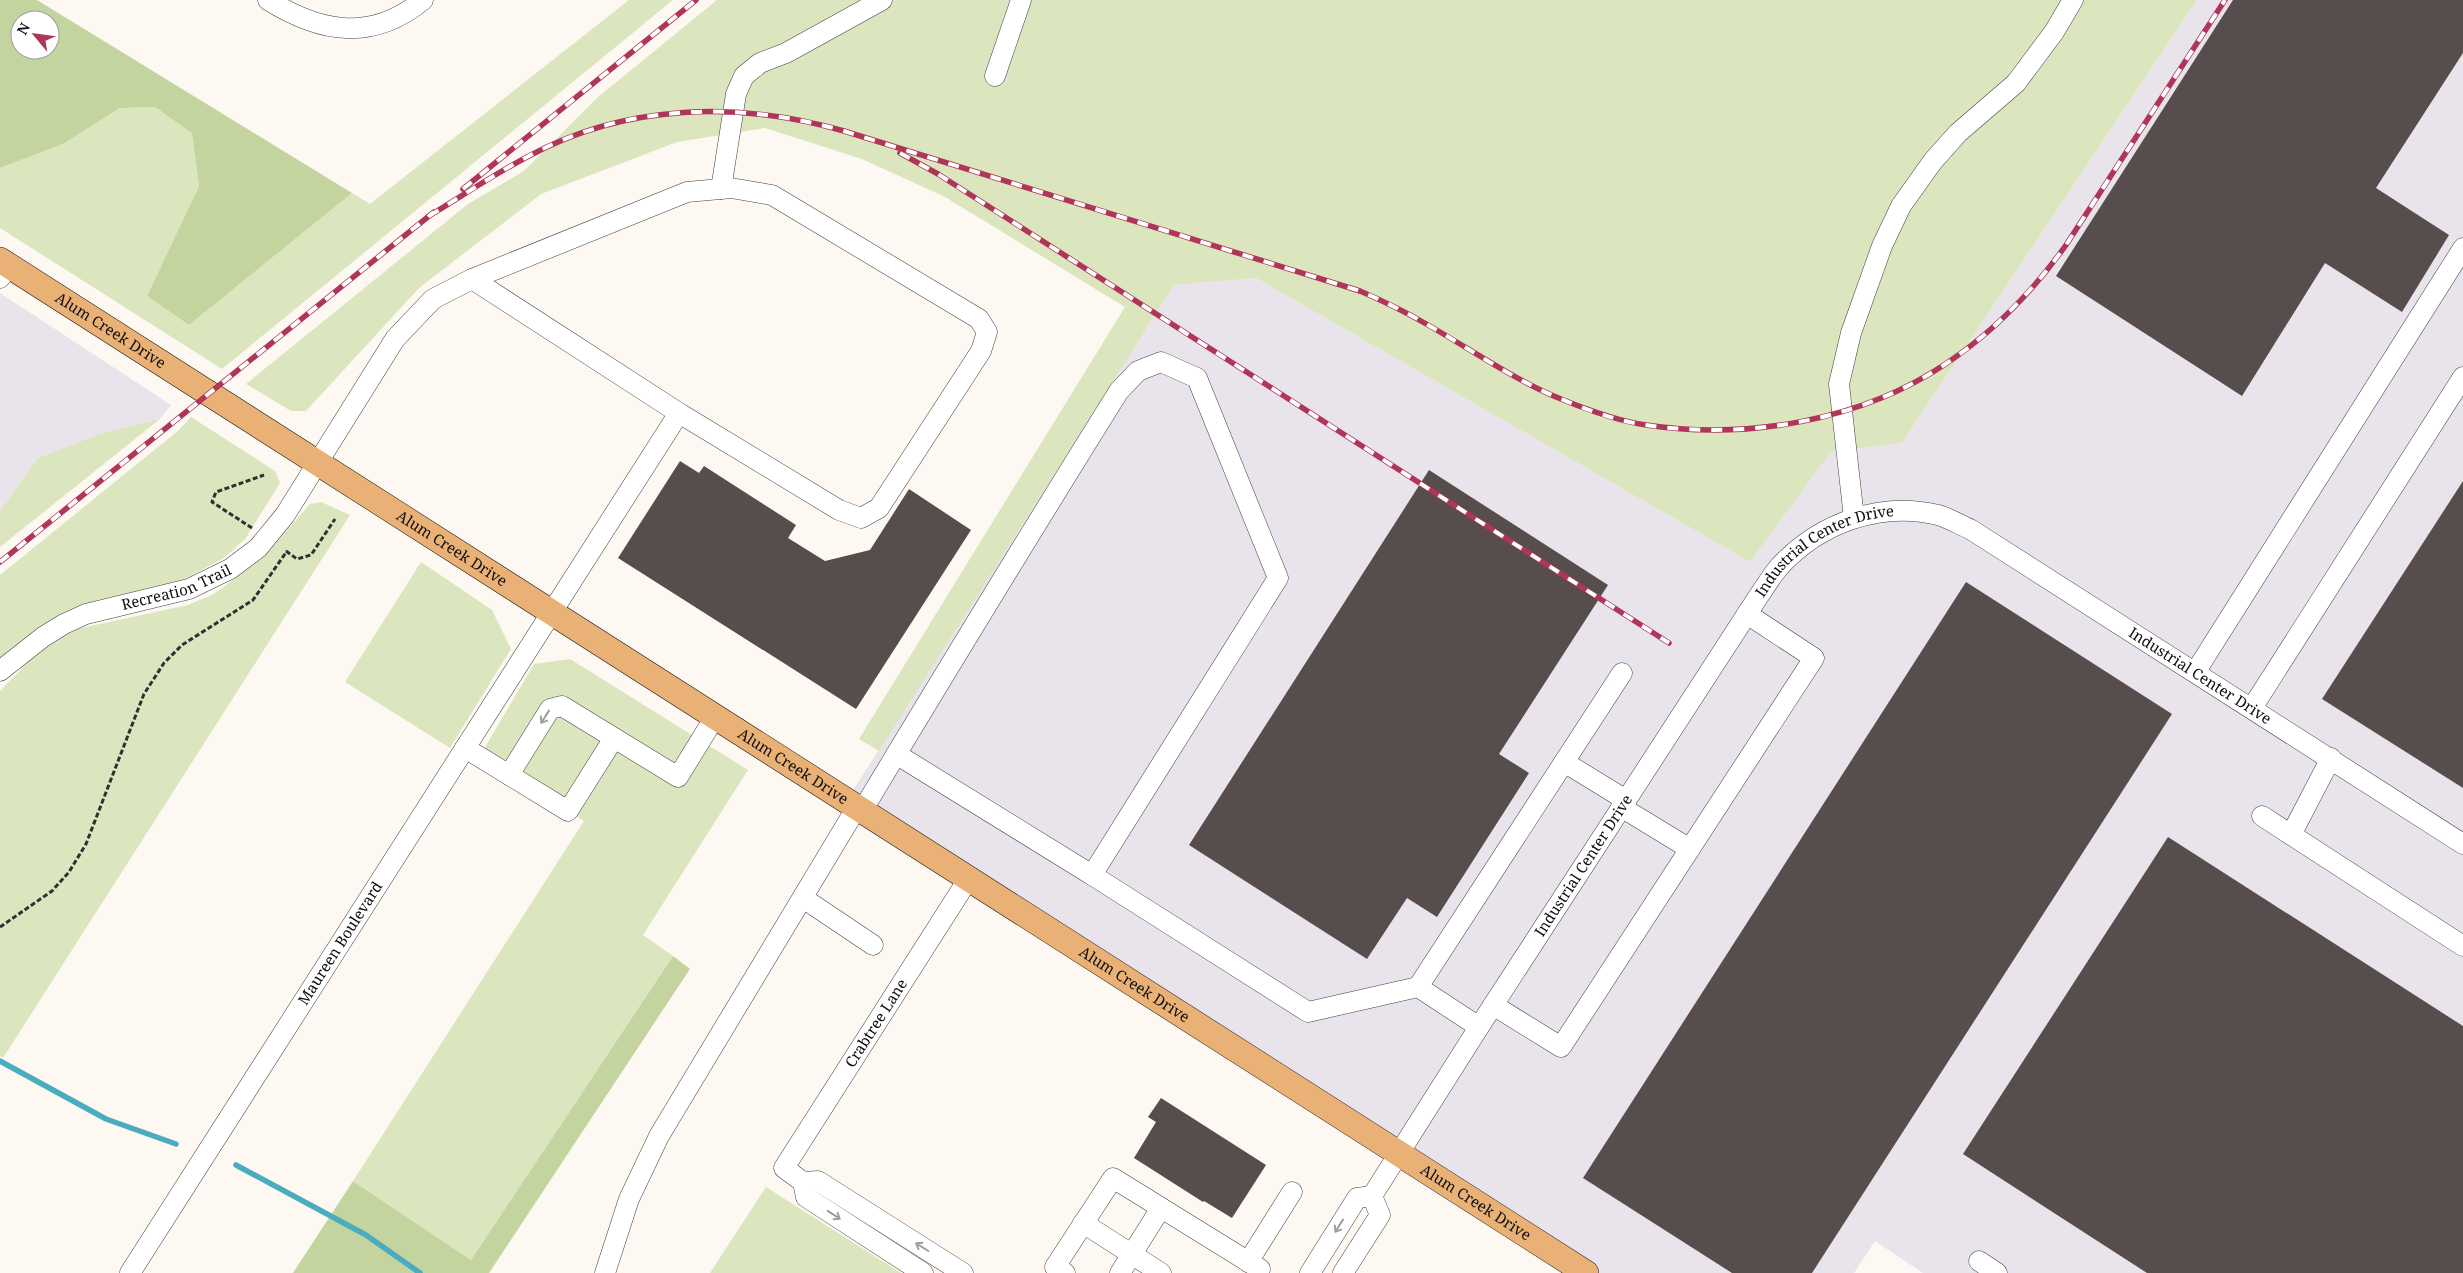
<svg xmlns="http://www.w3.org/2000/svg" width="2463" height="1273" font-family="'Noto Serif',serif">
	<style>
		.industrial { fill: #e9e4ec }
		.green { fill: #dbe5be }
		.forest { fill: #c4d49f; fill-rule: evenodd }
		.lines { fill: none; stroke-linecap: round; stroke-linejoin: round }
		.stream { stroke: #4aacbe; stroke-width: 5.5 }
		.building { fill: #564d4c }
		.minor-casing { stroke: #414141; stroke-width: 21 }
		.major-casing { stroke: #1f1f1f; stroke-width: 26 }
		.path { stroke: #303030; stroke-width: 3; stroke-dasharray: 5 2.5; stroke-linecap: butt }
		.minor { stroke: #fff; stroke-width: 20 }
		.major { stroke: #e9b175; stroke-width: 25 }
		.rail-casing { stroke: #af3559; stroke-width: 5.5 }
		.rail { stroke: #fff; stroke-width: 4; stroke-dasharray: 11; stroke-linecap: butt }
		.oneway { stroke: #9f9f9f }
		.labels { text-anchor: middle; stroke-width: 5; stroke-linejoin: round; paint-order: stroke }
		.street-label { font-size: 15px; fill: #0e0e0e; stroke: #fff }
	</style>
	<rect width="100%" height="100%" fill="#fdf8f1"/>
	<g class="industrial">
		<path d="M2197,0h266v1273h-540l-48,-32 -21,32h-263l-741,-478 324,-510 82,-7 494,284 81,-110 71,-9z"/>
		<path d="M0,293l171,112 -11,14 -61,15 -61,24 -38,53z"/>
	</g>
	<g class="green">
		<path d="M629,0h44l-451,369 -222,-141v-60l63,-24 57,-36 35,-1 37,25 7,54 -52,110 42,29 163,-132 18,11z"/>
		<path d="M717,0h1480l-295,443 -71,9 -81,110 -494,-284 -82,7 -295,466 -20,-12 266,-432 -180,-110 -83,-38 -97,-31 -88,14 -136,52 -122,94 -113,123h-15l-45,-27 222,-180 56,-33 74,-74z"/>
		<path d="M191,417l84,54 5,12 -35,56 -21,19 -43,23 -85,20 -46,21 -50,37v-84l179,-145z"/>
		<path d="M160,419l-160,128v-36l38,-53 61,-24z"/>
		<path d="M321,502l29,13 -347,543 -3,-2v-365l41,-42 31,-19 116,-25 26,-11 50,-37 46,-53z"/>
		<path d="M421,562l71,48 19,39 -61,99 -105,-66z"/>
		<path d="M570,659l178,111 -105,165 30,21 -202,304 -118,-79 231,-360 -103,-67 53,-90z"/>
		<path d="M766,1187l135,86h-191z"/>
	</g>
	<g class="forest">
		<path d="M0,0h37l315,193 -163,132 -42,-29 52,-110 -7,-53 -37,-26 -35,1 -57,36 -63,24zM20,20h30v30h-30z"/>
		<path d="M673,956l17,13 -201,304h-196l60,-92 118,79z"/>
	</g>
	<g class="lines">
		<g class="stream">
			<path d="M0,1061l106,58 70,25"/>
			<path d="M236,1165l130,70 54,38"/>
		</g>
	</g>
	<g class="building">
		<path d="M2233,0h230v53l-87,135 73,47 -47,77 -77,-49 -83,133 -186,-120z"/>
		<path d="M680,461l19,12 5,-7 92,59 -8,13 37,23 45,-11 39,-61 62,41 -115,179 -238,-151z"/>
		<path d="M1429,470l179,115 -109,169 30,19 -92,144 -30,-19 -40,61 -178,-114z"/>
		<path d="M2463,481v307l-141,-89z"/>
		<path d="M1966,582l206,132 -360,559h-80l-149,-95z"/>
		<path d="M2168,837l295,189v247h-316l-184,-119z"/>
		<path d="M1161,1098l105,67 -34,53 -28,-17 -1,1 -69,-44 22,-36 -8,-5z"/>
	</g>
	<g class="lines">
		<g class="minor-casing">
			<g id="minor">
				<path d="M268,0c53,33 104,42 155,0"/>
				<path d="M995,76l26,-76"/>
				<path d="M731,188l41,7 207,124 8,13 -6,19 -102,157 -18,10 -22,-8 -160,-97 -207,-134 215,-87z"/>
				<path d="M721,189l15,-95 8,-18 16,-13 26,-10 96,-53"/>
				<path d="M0,278l9,-12"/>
				<path d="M1854,518l-15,-134 12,-51 31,-87 19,-40 32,-45 25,-28 58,-50 38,-51 19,-32"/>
				<path id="s1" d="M0,671l43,-34 21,-13 22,-10 103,-25 41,-20 28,-21 27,-33 110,-176 38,-40 39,-20"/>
				<path d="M2196,671l267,-423"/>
				<path d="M2252,708l211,-331"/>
				<path d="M465,748l103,63 46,-73"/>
				<path d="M1564,762l62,38"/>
				<path d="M509,775l41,-66 12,-3 116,71 37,-60"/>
				<path d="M1621,807l69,42"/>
				<path d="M862,811c85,-141 170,-281 257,-420l19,-20 23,-9 36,16 81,200 -186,297 -196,-121"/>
				<path d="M2262,816l201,130"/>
				<path d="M2291,835l40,-77"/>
				<path d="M1092,875l216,137 110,-25 61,40"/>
				<path d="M803,898l70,47"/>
				<path d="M1418,987l204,-314"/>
				<path d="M1493,1005l68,42 253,-389 -67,-44"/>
				<path d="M803,1182l3,15 117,76"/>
				<path d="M1083,1223l78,50"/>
				<path d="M1979,1261l18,12"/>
				<path d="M1248,1262l44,-70"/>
				<path id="s2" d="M130,1273l549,-860"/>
				<path d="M605,1273l24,-74 30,-63 198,-329"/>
				<path id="s3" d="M963,1273l-145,-92 -15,1 -19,-14 185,-290"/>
				<path d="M1065,1273l-10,-6 58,-89 147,91 -2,4"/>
				<path d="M1120,1273l41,-65"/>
				<path id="s4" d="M1310,1273l47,-75 15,-2 107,-169 279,-430c7,-10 14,-22 22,-31 40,-43 100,-65 158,-51 11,3 22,10 32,14l493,315"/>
				<path d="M1343,1273l37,-58 -8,-19"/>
			</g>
		</g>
		<g class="major-casing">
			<g id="major">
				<path id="s5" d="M0,260l1586,1013"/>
			</g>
		</g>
		<g class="path">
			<path d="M252,528l-40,-26 4,-10 48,-17"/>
			<path d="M286,551l11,8 14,-4 24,-36"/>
			<path d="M0,927l52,-36 17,-19 17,-28 58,-150 20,-31 18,-18 71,-45 34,-49"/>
		</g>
		<use href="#minor" class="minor"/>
		<use href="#major" class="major"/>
		<g class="rail-casing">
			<g id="rail">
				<path d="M900,153l38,21 731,469"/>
				<path d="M463,189l233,-189"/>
				<path d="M429,216c33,-20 64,-41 98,-59 99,-54 212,-56 317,-26l516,160c23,10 46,21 68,34 44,25 86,55 133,74 27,11 56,22 85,26 101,15 215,-4 301,-62 46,-31 87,-73 119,-118l159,-245"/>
				<path d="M0,562l434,-350"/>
			</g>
		</g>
		<use href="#rail" class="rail"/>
	</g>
	<defs><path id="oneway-shaft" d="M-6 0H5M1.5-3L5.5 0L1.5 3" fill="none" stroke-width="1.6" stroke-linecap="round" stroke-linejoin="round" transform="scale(1.25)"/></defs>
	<g class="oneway">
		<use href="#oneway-shaft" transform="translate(545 717) rotate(122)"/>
		<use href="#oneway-shaft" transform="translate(834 1215) rotate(33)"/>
		<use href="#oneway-shaft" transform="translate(1339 1226) rotate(122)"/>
		<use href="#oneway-shaft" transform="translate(922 1247) rotate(-148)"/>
	</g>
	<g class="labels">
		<g class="street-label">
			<text dy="5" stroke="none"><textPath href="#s5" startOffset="131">Alum Creek Drive</textPath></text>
			<text dy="5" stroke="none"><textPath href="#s5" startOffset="536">Alum Creek Drive</textPath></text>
			<text dy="5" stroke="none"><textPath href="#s4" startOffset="901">Industrial Center Drive</textPath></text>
			<text dy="5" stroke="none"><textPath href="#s1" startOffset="198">Recreation Trail</textPath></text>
			<text dy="5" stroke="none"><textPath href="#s4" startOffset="1336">Industrial Center Drive</textPath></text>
			<text dy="5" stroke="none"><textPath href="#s5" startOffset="941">Alum Creek Drive</textPath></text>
			<text dy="5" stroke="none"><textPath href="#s4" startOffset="496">Industrial Center Drive</textPath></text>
			<text dy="5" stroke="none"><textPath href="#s2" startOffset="391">Maureen Boulevard</textPath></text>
			<text dy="5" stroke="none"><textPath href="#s5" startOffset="1346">Alum Creek Drive</textPath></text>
			<text dy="5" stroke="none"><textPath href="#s3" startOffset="382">Crabtree Lane</textPath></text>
			<text dy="5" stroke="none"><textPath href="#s5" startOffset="1751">Alum Creek Drive</textPath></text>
		</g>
	</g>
	<g transform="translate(35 35) rotate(299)"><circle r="24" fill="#ffffff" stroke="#9f9f9f"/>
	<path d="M0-4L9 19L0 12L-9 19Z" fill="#af3559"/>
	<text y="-8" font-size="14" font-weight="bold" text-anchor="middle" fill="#0e0e0e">N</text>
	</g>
</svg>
